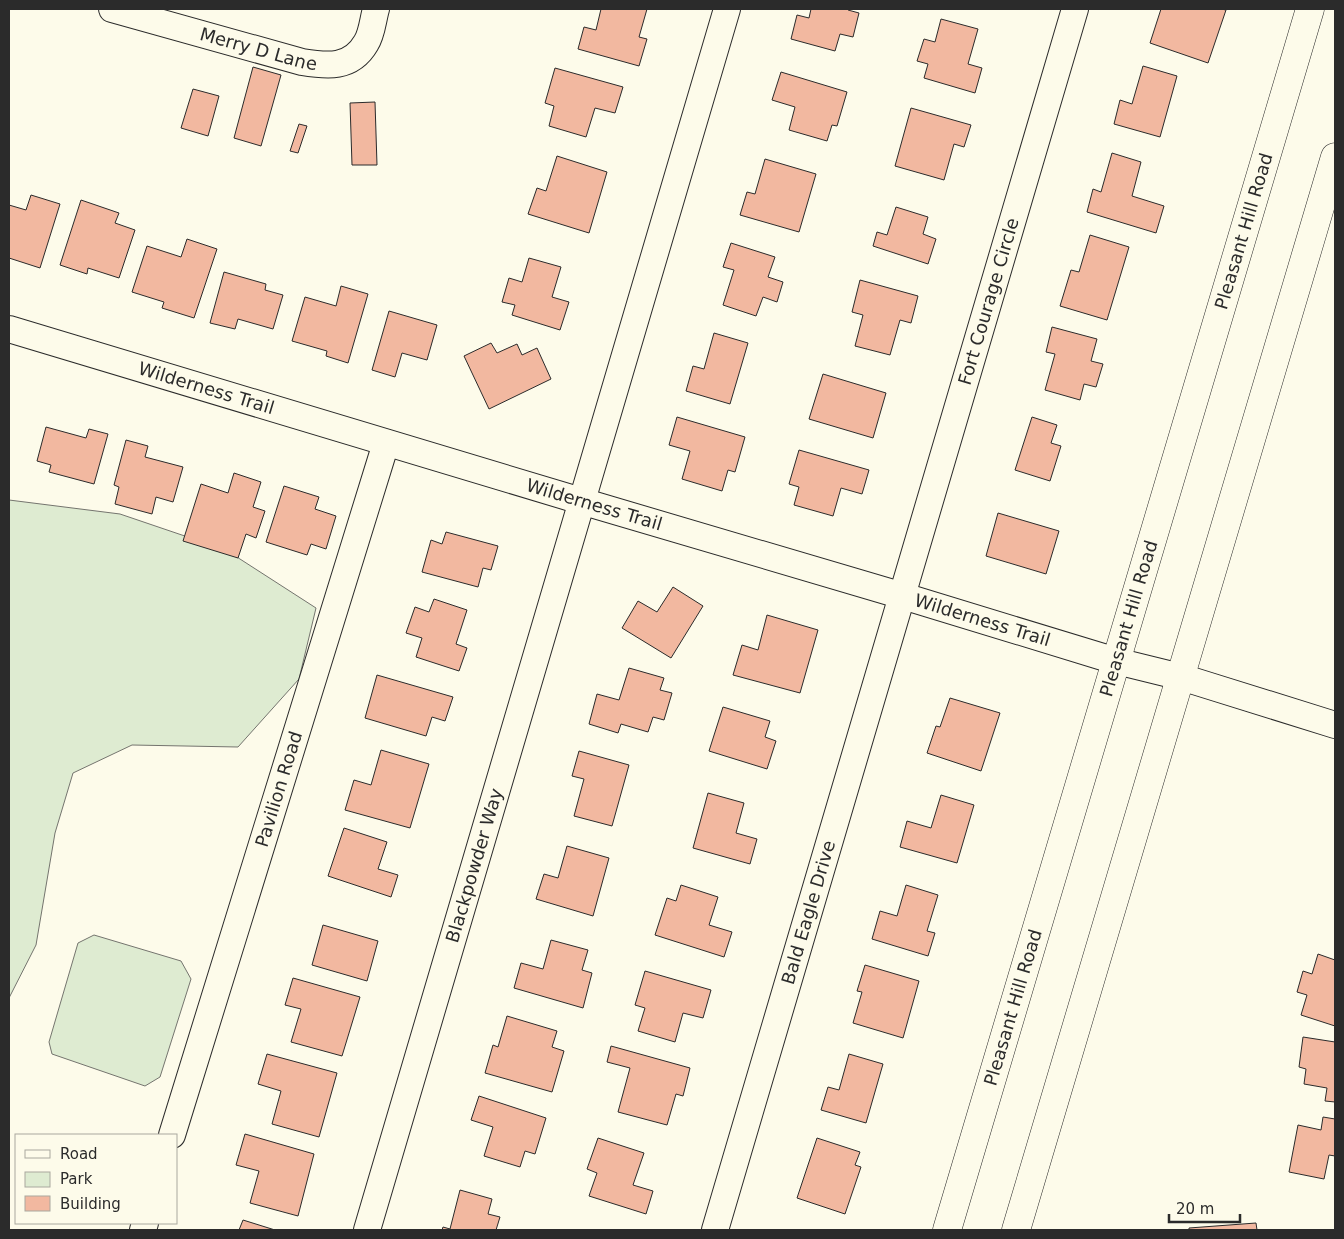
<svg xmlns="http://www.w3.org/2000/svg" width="1344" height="1239" font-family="'DejaVu Sans',sans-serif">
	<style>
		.green { fill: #deebd1; stroke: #74746e }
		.building { fill: #f2b8a0; stroke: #2b2b2b }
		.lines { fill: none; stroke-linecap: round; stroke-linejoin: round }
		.minor-casing { stroke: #2b2b2b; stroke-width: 28 }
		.major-casing { stroke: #2b2b2b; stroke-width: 29 }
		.minor { stroke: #fdfbea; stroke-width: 26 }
		.major { stroke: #fdfbea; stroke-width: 28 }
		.labels { text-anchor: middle; stroke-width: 4; stroke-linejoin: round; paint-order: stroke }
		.street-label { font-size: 18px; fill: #2b2b2b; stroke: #fdfbea }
	</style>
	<rect width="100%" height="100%" fill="#fdfbea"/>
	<g class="green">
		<path d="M9,500l111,14 106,36 90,58 -17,71 -61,68 -106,-2 -59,28 -18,60 -19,112 -27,53z"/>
		<path d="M94,935l87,26 10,18 -31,98 -15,9 -93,-32 -3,-12 29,-99z"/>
	</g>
	<g class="building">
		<path d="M601,9h46l-8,28 8,2 -8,27 -61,-17 6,-22 12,3z"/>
		<path d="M811,9h38l-1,1 11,3 -6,24 -13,-3 -5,17 -44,-12 6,-24 12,3z"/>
		<path d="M1161,9h60l5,1 -18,53 -58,-20z"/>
		<path d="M941,19l37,10 -10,35 14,4 -7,25 -51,-15 4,-14 -11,-3 7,-22 11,3z"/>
		<path d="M1143,66l34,10 -17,61 -46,-13 6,-24 12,4z"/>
		<path d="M253,67l28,8 -20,71 -27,-8z"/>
		<path d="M555,68l68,19 -8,26 -20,-5 -9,29 -37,-11 5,-20 -9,-3z"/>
		<path d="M781,72l66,20 -10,34 -5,-1 -5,16 -38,-11 6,-23 -23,-7z"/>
		<path d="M193,89l26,7 -11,40 -27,-8z"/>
		<path d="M375,102l2,63h-25l-2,-62z"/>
		<path d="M911,108l60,17 -7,22 -10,-3 -10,36 -49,-14z"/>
		<path d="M299,124l8,2 -9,27 -8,-2z"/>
		<path d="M1112,153l29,9 -9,34 32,10 -8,27 -69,-21 6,-23 8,3z"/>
		<path d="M557,156l50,16 -18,61 -61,-19 9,-26 9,3z"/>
		<path d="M765,159l51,15 -17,58 -59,-17 7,-23 8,2z"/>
		<path d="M31,195l29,9 -20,64 -31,-10v-53l17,5z"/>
		<path d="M81,200l38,13 -4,10 20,7 -16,48 -31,-10 -1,6 -27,-9z"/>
		<path d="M896,207l32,10 -5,17 13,5 -8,25 -55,-18 4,-14 10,3z"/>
		<path d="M1090,235l39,12 -22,73 -47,-14 11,-36 8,2z"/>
		<path d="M187,239l30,10 -23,69 -32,-10 2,-6 -32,-10 15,-46 34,11z"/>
		<path d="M731,243l44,14 -7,20 15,5 -6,20 -14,-5 -7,19 -33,-11 11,-35 -11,-3z"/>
		<path d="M529,258l32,9 -9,30 17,5 -9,28 -48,-15 3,-10 -13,-3 7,-24 13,4z"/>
		<path d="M224,272l42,12 -1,6 18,5 -10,34 -35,-10 -3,10 -25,-6z"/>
		<path d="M860,280l58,16 -7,27 -11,-3 -10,35 -35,-9 8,-31 -11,-3z"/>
		<path d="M341,286l27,8 -20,69 -22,-7 1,-5 -35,-10 13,-44 31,9z"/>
		<path d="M389,311l48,14 -10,35 -25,-7 -7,24 -23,-7z"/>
		<path d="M1052,327l45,12 -6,22 12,3 -7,23 -12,-3 -4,16 -35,-10 10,-36 -9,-2z"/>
		<path d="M714,333l34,10 -18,61 -44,-13 7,-25 11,3z"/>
		<path d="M491,343l6,10 20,-9 5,11 15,-7 14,31 -62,30 -25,-53z"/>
		<path d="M823,374l63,19 -13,45 -64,-19z"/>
		<path d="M677,417l68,20 -10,35 -7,-2 -6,21 -40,-12 8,-28 -21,-6z"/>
		<path d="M1032,417l25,8 -6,18 10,3 -11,35 -35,-11z"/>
		<path d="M46,427l40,11 3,-9 19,5 -14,50 -45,-12 2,-7 -14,-4z"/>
		<path d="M126,440l22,6 -3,11 38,10 -10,35 -17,-5 -4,17 -37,-10 4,-17 -5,-2z"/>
		<path d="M799,450l70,20 -7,24 -21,-6 -8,28 -39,-11 5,-18 -10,-3z"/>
		<path d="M234,473l27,9 -8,25 12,4 -9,27 -10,-4 -8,24 -55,-17 18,-57 27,9z"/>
		<path d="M284,486l35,11 -4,12 21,7 -10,33 -15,-5 -4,11 -41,-13z"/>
		<path d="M998,513l61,18 -13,43 -60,-18z"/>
		<path d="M446,532l52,14 -7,24 -8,-2 -5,19 -56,-15 9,-32 11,4z"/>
		<path d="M673,587l30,19 -32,52 -49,-30 16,-27 19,11z"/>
		<path d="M434,599l33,11 -11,34 11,4 -8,23 -43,-14 6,-19 -16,-5 9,-26 14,5z"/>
		<path d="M767,615l51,15 -18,63 -67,-18 9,-30 16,5z"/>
		<path d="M629,668l35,10 -4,12 12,3 -8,27 -11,-3 -5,15 -27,-8 -3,9 -29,-9 8,-30 22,6z"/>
		<path d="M377,675l76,22 -8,24 -13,-4 -6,19 -61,-18z"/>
		<path d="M950,698l50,15 -19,58 -54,-18 9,-27 4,1z"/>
		<path d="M723,707l47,14 -5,16 11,4 -9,28 -58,-18z"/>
		<path d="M381,750l48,14 -19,64 -65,-18 9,-30 17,5z"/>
		<path d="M579,751l50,14 -17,61 -38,-10 10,-37 -12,-3z"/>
		<path d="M708,793l36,10 -8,30 21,6 -7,25 -57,-16z"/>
		<path d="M941,795l33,10 -17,58 -57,-16 7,-26 24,7z"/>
		<path d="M344,828l43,14 -9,27 20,6 -7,22 -63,-21z"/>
		<path d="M567,846l42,12 -16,58 -57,-17 8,-25 14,4z"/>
		<path d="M681,885l37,12 -9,28 23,7 -8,25 -69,-22 12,-37 9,3z"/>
		<path d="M906,885l32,10 -11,36 8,2 -7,23 -56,-17 8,-28 17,5z"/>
		<path d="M323,925l55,16 -11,40 -55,-16z"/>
		<path d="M551,940l37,10 -6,20 10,3 -9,35 -69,-20 7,-25 22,6z"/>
		<path d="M1318,954l17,6v66l-34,-11 6,-20 -10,-3 6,-21 9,3z"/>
		<path d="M865,965l54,16 -16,57 -50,-15 9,-31 -5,-1z"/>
		<path d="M645,971l66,19 -8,28 -20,-5 -8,29 -37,-11 7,-23 -10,-3z"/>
		<path d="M293,978l67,19 -18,59 -51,-14 10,-33 -16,-4z"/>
		<path d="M507,1016l50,15 -5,16 12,4 -12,41 -67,-19 8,-28 5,2z"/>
		<path d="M1303,1037l32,5v60l-10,-1 2,-13 -23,-4 2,-15 -7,-2z"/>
		<path d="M611,1046l79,22 -7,28 -7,-2 -9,31 -49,-13 12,-44 -23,-6z"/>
		<path d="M267,1054l70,19 -18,64 -47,-13 9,-33 -23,-7z"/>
		<path d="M849,1054l34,10 -17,59 -45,-13 7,-23 11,3z"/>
		<path d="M479,1096l67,22 -11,36 -10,-3 -5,16 -36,-11 9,-29 -22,-7z"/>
		<path d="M1323,1117l12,2v37l-6,-1 -5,24 -35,-7 9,-47 23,5z"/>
		<path d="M245,1134l69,20 -16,62 -48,-13 9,-32 -23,-6z"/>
		<path d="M598,1138l46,15 -11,32 20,6 -7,23 -57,-18 8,-23 -10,-4z"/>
		<path d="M817,1138l43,14 -5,13 6,2 -16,47 -48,-16z"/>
		<path d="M460,1190l32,9 -4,15 12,3 -4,13h-54l1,-3 7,2z"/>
		<path d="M243,1220l32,10h-36z"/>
		<path d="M1256,1223l1,7h-68v-2z"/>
	</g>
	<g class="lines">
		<g class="minor-casing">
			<g id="minor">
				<path id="s1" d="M112,9l190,53c25,4 49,7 64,-19 6,-9 7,-24 10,-34"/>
				<path id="s2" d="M9,329l572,172 322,95 213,65 65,16 154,48"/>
				<path id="s3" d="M172,1135l214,-692"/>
				<path d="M143,1230l2,-7"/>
				<path id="s4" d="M367,1230l360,-1221"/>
				<path id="s5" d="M715,1230l360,-1221"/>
			</g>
		</g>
		<g class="major-casing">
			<g id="major">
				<path id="s6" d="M947,1230l363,-1221"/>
				<path d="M1016,1230l319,-1073"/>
			</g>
		</g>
		<use href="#minor" class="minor"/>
		<use href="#major" class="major"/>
	</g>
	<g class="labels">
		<g class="street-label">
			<text dy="6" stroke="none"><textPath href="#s1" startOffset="152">Merry D Lane</textPath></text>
			<text dy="6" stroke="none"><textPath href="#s6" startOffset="1042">Pleasant Hill Road</textPath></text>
			<text dy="6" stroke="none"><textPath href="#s5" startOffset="968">Fort Courage Circle</textPath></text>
			<text dy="6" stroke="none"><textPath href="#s2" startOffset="206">Wilderness Trail</textPath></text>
			<text dy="6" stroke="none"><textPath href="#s2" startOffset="611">Wilderness Trail</textPath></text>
			<text dy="6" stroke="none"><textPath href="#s6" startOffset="638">Pleasant Hill Road</textPath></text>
			<text dy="6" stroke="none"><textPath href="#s2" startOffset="1016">Wilderness Trail</textPath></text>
			<text dy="6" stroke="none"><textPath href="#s3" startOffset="362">Pavilion Road</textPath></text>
			<text dy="6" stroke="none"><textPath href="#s4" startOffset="380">Blackpowder Way</textPath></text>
			<text dy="6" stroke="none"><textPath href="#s5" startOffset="331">Bald Eagle Drive</textPath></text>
			<text dy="6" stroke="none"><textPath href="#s6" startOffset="232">Pleasant Hill Road</textPath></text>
		</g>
	</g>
	<rect width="1344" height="1239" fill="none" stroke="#2b2b2b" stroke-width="20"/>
	<rect x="15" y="1134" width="162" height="90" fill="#fdfbea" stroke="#a9a89e"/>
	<rect x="25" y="1150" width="25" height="8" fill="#fdfbea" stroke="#a9a89e"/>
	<text x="60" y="1159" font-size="15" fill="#2b2b2b">Road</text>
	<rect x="25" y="1172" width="25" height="15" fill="#deebd1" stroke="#a9a89e"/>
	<text x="60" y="1184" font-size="15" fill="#2b2b2b">Park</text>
	<rect x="25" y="1196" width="25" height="15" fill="#f2b8a0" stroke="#a9a89e"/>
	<text x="60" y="1209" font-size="15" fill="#2b2b2b">Building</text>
	<path d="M1169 1214v8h71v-8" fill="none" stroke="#2b2b2b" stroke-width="2.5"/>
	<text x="1176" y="1214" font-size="15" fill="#2b2b2b" stroke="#fdfbea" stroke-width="4" paint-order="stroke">20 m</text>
</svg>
